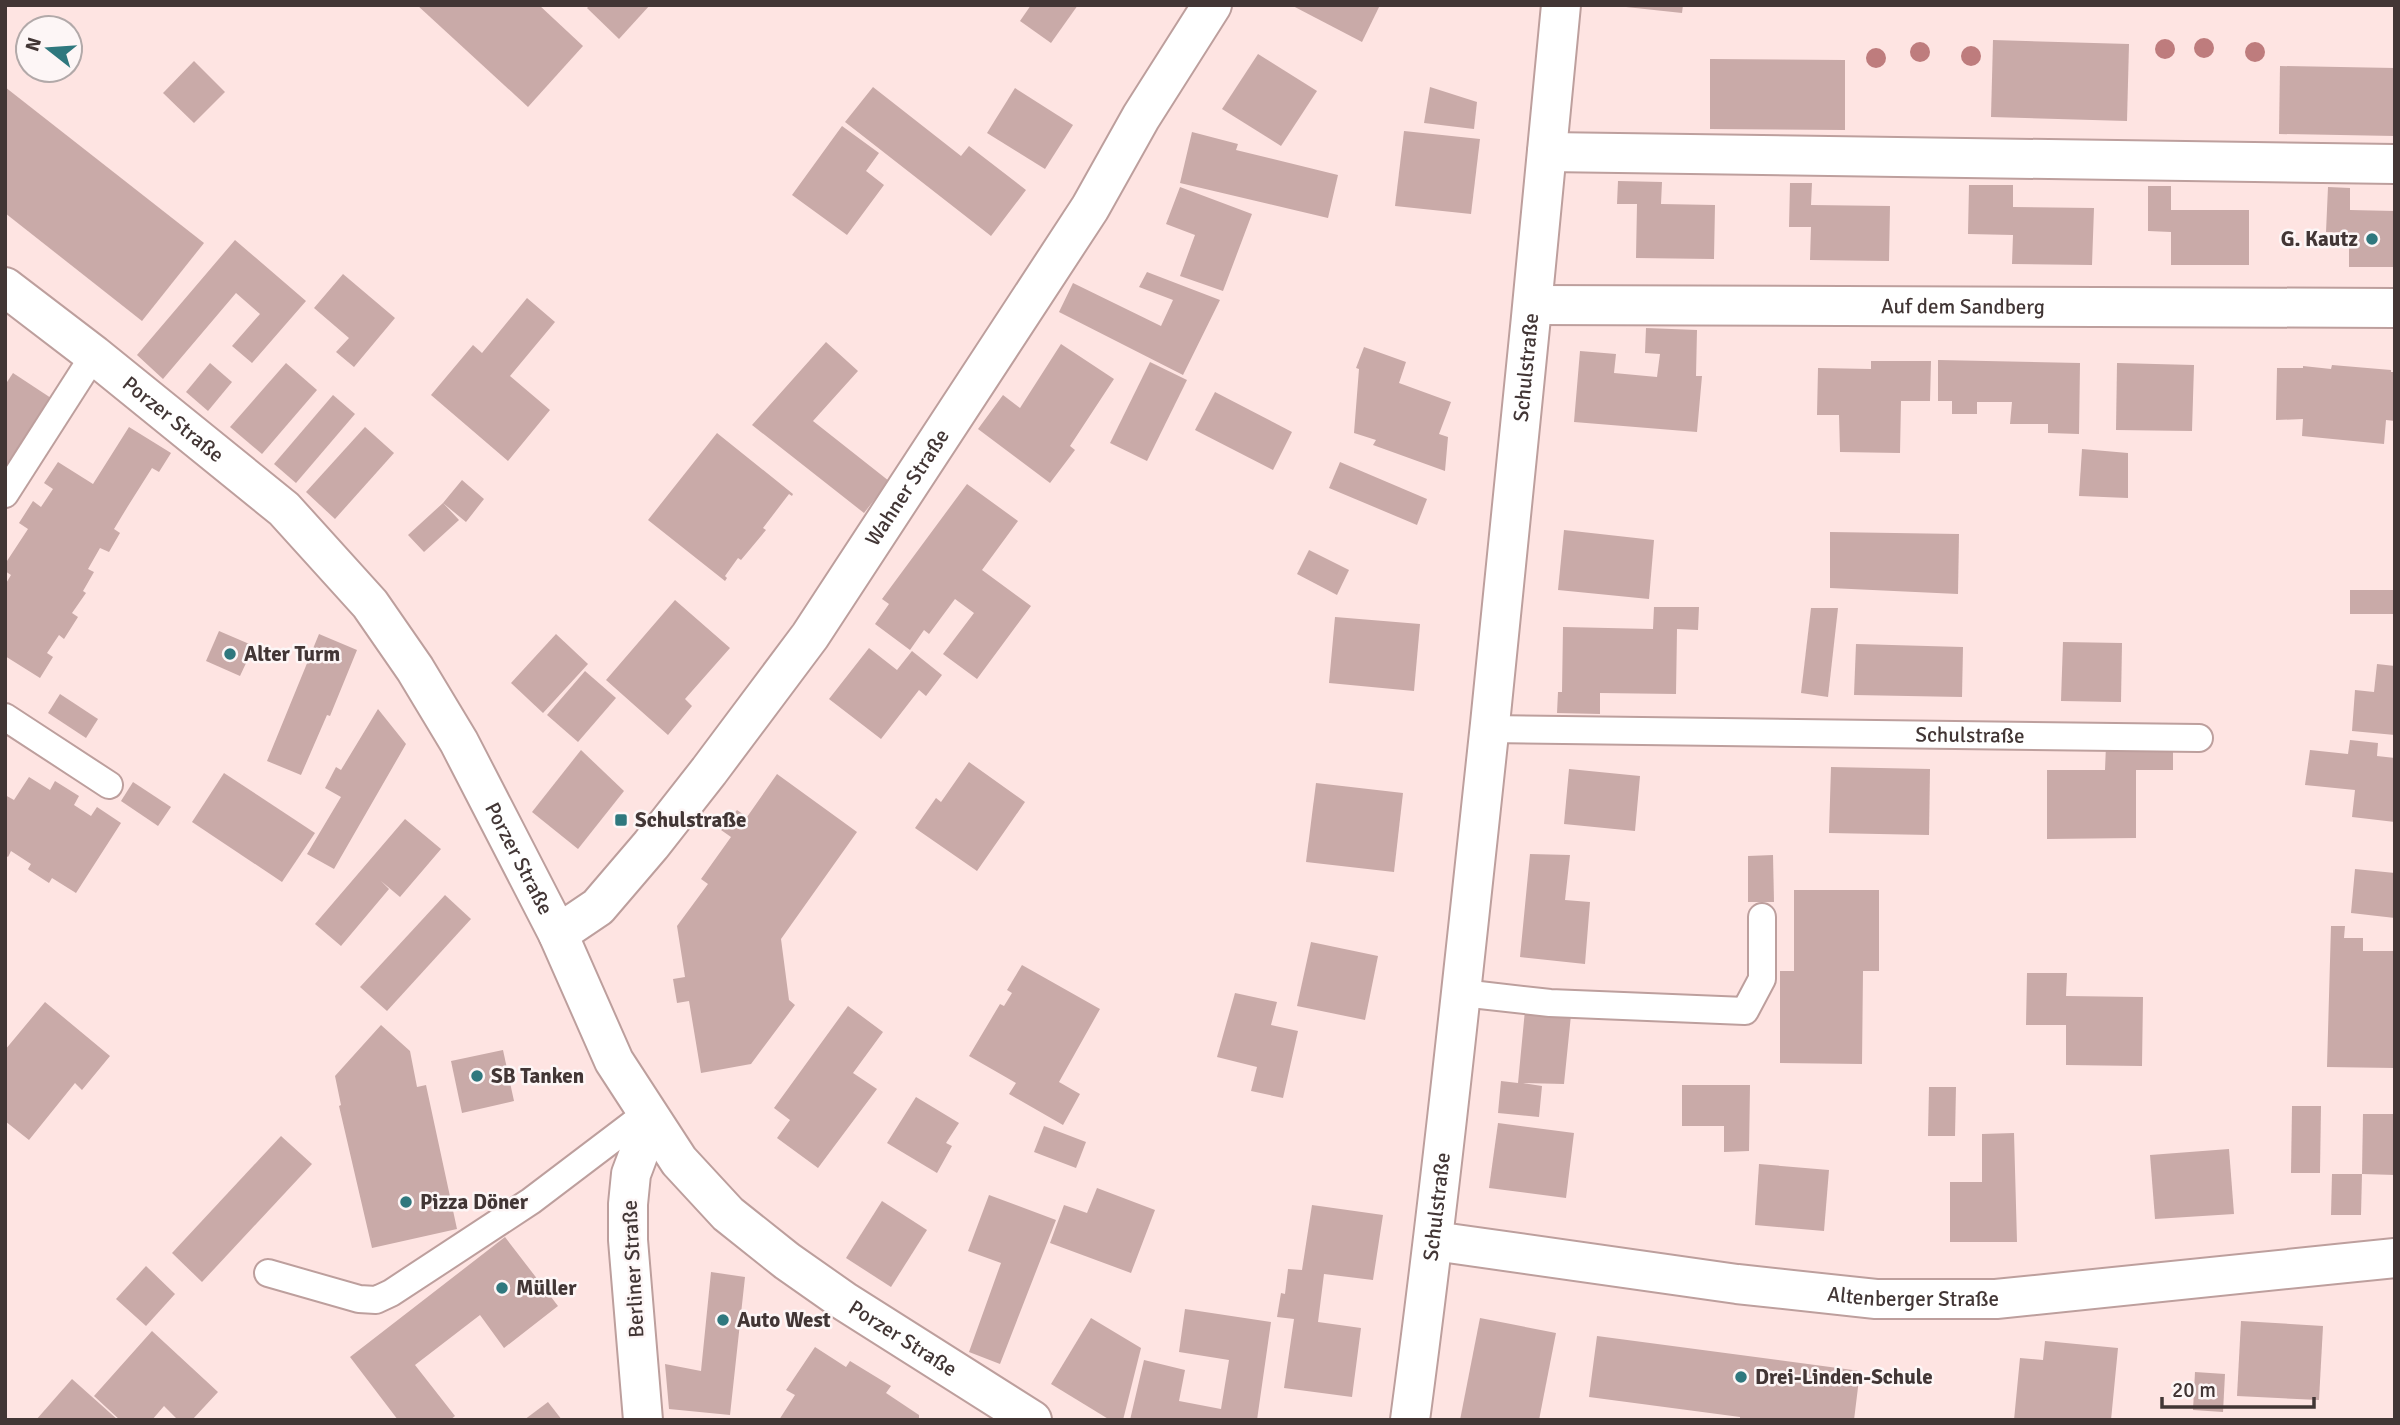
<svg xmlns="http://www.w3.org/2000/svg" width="2400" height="1425" font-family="Signika,sans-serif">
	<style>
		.building { fill: #c9aaa8 }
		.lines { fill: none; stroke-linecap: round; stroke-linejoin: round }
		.service-casing { stroke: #bd9f9d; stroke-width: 30 }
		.minor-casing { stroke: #bd9f9d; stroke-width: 42 }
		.tertiary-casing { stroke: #bd9f9d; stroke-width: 42 }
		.secondary-casing { stroke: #bd9f9d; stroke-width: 42 }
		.service { stroke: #fff; stroke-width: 26 }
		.minor { stroke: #fff; stroke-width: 38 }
		.tertiary { stroke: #fff; stroke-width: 38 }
		.secondary { stroke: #fff; stroke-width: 38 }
		.tree { fill: #be7c7d }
		.poi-dot { fill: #2f787e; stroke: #fdf6f6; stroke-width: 2.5 }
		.labels { text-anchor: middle; stroke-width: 5; stroke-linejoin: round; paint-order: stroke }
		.poi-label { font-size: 21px; font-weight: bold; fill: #423635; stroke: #fdf6f6; text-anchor: start }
		.street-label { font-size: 21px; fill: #423635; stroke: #fdf6f6 }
	</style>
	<rect width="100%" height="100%" fill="#fee4e2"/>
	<g class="building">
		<path d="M417,5h122l44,41 -55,61z"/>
		<path d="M590,5h60l-31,34 -32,-31z"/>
		<path d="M1031,5h47l-27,38 -31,-22z"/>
		<path d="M1291,5h89l-18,37z"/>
		<path d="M1626,5h57l-1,8 -56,-6z"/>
		<path d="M1993,40l136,4 -2,77 -136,-4z"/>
		<path d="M1258,54l59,37 -36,55 -59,-37z"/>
		<path d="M1710,59l135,1v70l-135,-1z"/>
		<path d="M194,61l31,31 -31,31 -31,-30z"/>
		<path d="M2280,66l115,2v68l-116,-2z"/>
		<path d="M5,87l199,156 -62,78 -137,-108z"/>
		<path d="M873,87l88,69 8,-10 57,44 -35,46 -146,-114z"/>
		<path d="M1430,87l47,15 -3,27 -50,-6z"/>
		<path d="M1015,88l58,37 -28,44 -58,-36z"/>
		<path d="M842,126l37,27 -13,18 18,14 -37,50 -55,-40z"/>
		<path d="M1404,131l76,8 -9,75 -76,-8z"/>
		<path d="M1192,132l46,12 -2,6 102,25 -10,43 -148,-35z"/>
		<path d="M1618,181l44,1 -1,22 54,1 -1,54 -78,-1 1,-54h-20z"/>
		<path d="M1790,183h22l-1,22 79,1 -1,55 -79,-1 1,-33h-22z"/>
		<path d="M1969,185h44v22l81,1 -2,57 -80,-1 1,-29 -45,-1z"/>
		<path d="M2148,186h23v24h78v55h-78v-33l-23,-1z"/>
		<path d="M1180,187l72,27 -29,77 -43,-15 15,-41 -29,-11z"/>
		<path d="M2328,187l22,1v22l45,1v56h-46v-34l-23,-1z"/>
		<path d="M235,240l71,61 -54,62 -20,-17 28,-32 -24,-21 -73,86 -26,-24z"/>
		<path d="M1147,272l73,28 -37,75 -124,-63 14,-29 88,43 12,-26 -34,-13z"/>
		<path d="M343,274l52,44 -41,49 -18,-15 13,-14 -35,-30z"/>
		<path d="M527,298l28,24 -45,54 40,34 -42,51 -77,-66 42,-50 9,8z"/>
		<path d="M1646,328l51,2 -1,46h6l-5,56 -123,-10 6,-71 36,3 -2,19 43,4 3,-23 -15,-1z"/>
		<path d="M826,342l32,29 -45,50 76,60 -25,32 -112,-88z"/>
		<path d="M1061,344l53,35 -44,67 5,4 -25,33 -72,-54 25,-34 17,13z"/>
		<path d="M1364,347l42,15 -7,21 52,19 -12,32 9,3 -3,34 -72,-26 3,-5 -22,-7 5,-64 -3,-1z"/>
		<path d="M1938,360l142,3 -1,71 -31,-1v-9h-38l2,-22h-35v12h-25v-13h-14z"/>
		<path d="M1871,361h60l-1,40h-29l-1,52 -60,-1 -1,-37h-22l1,-47 53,1z"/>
		<path d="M1150,362l37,18 -40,81 -37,-18z"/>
		<path d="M210,363l22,19 -24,29 -22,-19z"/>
		<path d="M286,363l31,27 -55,64 -32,-27z"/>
		<path d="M2117,363l77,2 -2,66 -76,-1z"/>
		<path d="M2332,365l59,5v2h4v49l-9,-1 -2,24 -82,-8 1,-17 -27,1 1,-52h26v-2l28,3z"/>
		<path d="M13,373l38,25 -46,71v-84z"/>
		<path d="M1215,392l77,40 -19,38 -78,-40z"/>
		<path d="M333,395l22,19 -59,69 -22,-19z"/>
		<path d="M129,427l42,26 -12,19 -7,-4 -24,38 -14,23 6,4 -11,19 -9,-4 -12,21 6,3 -11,19 3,2 -14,20 6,4 -14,22 -5,-4 -12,18 6,4 -13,21 -35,-22v-71l6,-10 -6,-4v-7l23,-35 -9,-6 14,-22 8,6 12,-18 -9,-6 14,-21 35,22z"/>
		<path d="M365,427l29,26 -59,66 -29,-27z"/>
		<path d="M717,433l76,61 -1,2 -3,-2 -26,34 3,2 -25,30 -3,-2 -13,18 2,2 -2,3 -77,-61z"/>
		<path d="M2082,449l46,4v45l-49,-2z"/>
		<path d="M1340,462l87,37 -10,26 -88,-37z"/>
		<path d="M462,480l22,19 -18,23 -23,-19 16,17 -35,32 -16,-17 35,-32z"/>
		<path d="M967,484l51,37 -36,49 49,36 -54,73 -34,-25 31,-41 -19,-14 -26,35 -5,-4 -14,20 -35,-26 14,-20 -7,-5z"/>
		<path d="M1564,530l90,10 -5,59 -91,-9z"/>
		<path d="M1830,532l129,2 -1,60 -128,-6z"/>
		<path d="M1309,550l40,20 -12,25 -40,-21z"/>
		<rect x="2350" y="590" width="45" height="24"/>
		<path d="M675,600l55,48 -45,51 7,7 -24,29 -62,-55z"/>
		<path d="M1654,607h45l-1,23 -21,-1 -1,65 -76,-1v21l-43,-1 1,-21h4l1,-65 90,2z"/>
		<path d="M1811,608h27l-10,89 -27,-4z"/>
		<path d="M1335,617l85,7 -6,67 -85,-8z"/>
		<path d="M219,631l35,15 -14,30 -34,-15z"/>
		<path d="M319,634l38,16 -27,66 -3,-1 -26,60 -34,-14z"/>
		<path d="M556,634l32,30 -45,49 -32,-30z"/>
		<path d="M2063,642l59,1 -1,59 -60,-1z"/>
		<path d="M1856,644l107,3 -1,50 -108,-2z"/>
		<path d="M869,648l28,22 15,-19 30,24 -16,21 -7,-6 -38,49 -52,-40z"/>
		<path d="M2377,664l18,2v69l-43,-4 3,-41 19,2z"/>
		<path d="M585,671l31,27 -38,44 -31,-27z"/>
		<path d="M60,694l38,25 -12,19 -38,-25z"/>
		<path d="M378,709l28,35 -72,125 -27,-15 34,-57 -16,-9 11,-21 5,3z"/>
		<path d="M2350,740l28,3 -1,13 18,2v64l-43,-5 3,-27 -50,-5 5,-35 38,4z"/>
		<path d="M2106,745h67v25h-37v68l-89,1v-69h58z"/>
		<path d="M581,750l43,41 -46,58 -46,-37z"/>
		<path d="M969,762l56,40 -48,69 -62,-43 21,-30 5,4z"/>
		<path d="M1831,767l99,2 -1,66 -100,-2z"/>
		<path d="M1569,769l71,7 -5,55 -71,-7z"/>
		<path d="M224,773l91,60 -33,49 -90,-60z"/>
		<path d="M777,774l80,58 -76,107 8,61 6,5 -44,59 -50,9 -12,-72 -12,2 -4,-24 12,-2 -8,-51 31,-42 -7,-5 30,-42 -10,-7 16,-20 10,7z"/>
		<path d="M29,777l21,13 5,-9 24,15 -5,9 17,11 6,-9 24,16 -45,70 -24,-15 -3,5 -20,-13 -1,-1 3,-5 -20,-13 -3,6 -3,-2v-60l9,5z"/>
		<path d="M133,782l38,25 -13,19 -37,-25z"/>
		<path d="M1316,783l87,10 -9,79 -88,-10z"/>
		<path d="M405,819l36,30 -41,48 -19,-16 8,8 -48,57 -26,-22z"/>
		<path d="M1530,854l40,1 -5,45 25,2 -5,62 -65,-7z"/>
		<path d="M1773,855l1,47h-26v-46z"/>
		<path d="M2355,869l40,4v45l-44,-5z"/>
		<path d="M1794,890h85v81h-16l-1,93 -82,-1v-92h14z"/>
		<path d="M445,895l26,24 -84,92 -27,-24z"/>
		<path d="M2331,926h14l-1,12h19v13h30l2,117 -68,-1z"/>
		<path d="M1311,942l67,14 -13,64 -68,-14z"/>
		<path d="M1022,965l78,44 -41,73 21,12 -17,31 -54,-31 7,-11 -47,-27 31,-52 4,2 8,-13 -5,-3z"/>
		<path d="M2027,973h40l-1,23 77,1 -1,69 -76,-1v-40h-40z"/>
		<path d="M1235,993l42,9 -6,23 27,6 -15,67 -32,-7 6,-24 -40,-10z"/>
		<path d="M45,1002l65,54 -28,34 -7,-7 -46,57 -24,-19v-71z"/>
		<path d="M848,1006l35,26 -30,41 24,16 -59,79 -41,-30 13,-18 -16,-12z"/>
		<path d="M1525,1010l46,5 -7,69 -41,-1 19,3 -3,31 -41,-4 3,-32 17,2z"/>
		<path d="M381,1025l29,26 7,36 9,-2 31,144 -85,19 -33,-142 2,-1 -6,-29z"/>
		<path d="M503,1050l11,51 -52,12 -11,-52z"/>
		<path d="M1682,1085h68l-1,66 -25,1v-26h-42z"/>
		<path d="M1929,1087h27l-1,49h-27z"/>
		<path d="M916,1097l43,26 -13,20 6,3 -15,27 -50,-30z"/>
		<path d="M2292,1106h29l-1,67h-29z"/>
		<path d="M2363,1114h32v61l-33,-1z"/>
		<path d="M1498,1123l76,10 -8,65 -77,-10z"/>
		<path d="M1044,1126l42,16 -10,26 -42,-16z"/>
		<path d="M2014,1133l3,109h-67v-60h32v-48z"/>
		<path d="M281,1136l31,28 -110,118 -30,-29z"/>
		<path d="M2229,1149l5,65 -79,5 -5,-64z"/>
		<path d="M1759,1164l70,6 -5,61 -69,-6z"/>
		<path d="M2332,1174h30l-1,41h-30z"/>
		<path d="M1097,1188l58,22 -24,63 -81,-30 14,-38 23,8z"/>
		<path d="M989,1195l67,25 -56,144 -31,-12 32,-89 -33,-12z"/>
		<path d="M882,1201l45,29 -36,57 -45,-29z"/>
		<path d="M1312,1205l71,10 -10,65 -49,-6 -6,48 43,6 -9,69 -68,-9 10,-69 -17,-2 4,-24 4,1 3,-25 14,1z"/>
		<path d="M505,1237l53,69 -54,42 -24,-33 -65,50 40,51 -5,4h-52l-48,-63z"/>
		<path d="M146,1266l29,28 -29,32 -30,-27z"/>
		<path d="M711,1272l34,5 -15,138 -61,-6 -4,-45 36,7z"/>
		<path d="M1185,1309l86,13 -14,98h-127l14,-60 41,10 -6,31 42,8 8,-49 -50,-8z"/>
		<path d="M1091,1318l50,30 -18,72h-13l-59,-36z"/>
		<path d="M1480,1318l76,15 -17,87h-79z"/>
		<path d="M2241,1321l82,5 -4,74 -82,-4z"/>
		<path d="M152,1331l66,61 -26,28h-14l-14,-14 -12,14h-32l-26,-24z"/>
		<path d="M1597,1336l263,35 -6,49h-114v-3l-151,-20z"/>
		<path d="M2045,1341l73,7 -7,72h-97l6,-62 23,2z"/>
		<path d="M815,1347l31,20 4,-6 41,25 -5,7 33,22v5h-140l16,-25 -9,-5z"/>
		<path d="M2195,1372l30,2 -2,38 -30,-2z"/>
		<path d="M72,1379l46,41h-82z"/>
		<path d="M548,1402l14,18h-38z"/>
	</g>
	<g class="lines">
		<g class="service-casing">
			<g id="service">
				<path d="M5,494l89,-139"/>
				<path d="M5,717l104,68"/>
				<path id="s1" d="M1489,729l710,9"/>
				<path d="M1462,993l88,10 195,8 17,-32v-62"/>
				<path d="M268,1273l91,26 17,1 15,-7 140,-92 116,-88"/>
			</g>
		</g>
		<g class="minor-casing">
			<g id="minor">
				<path d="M1547,152l848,12"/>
				<path id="s2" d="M1533,305l862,3"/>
				<path id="s3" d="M1434,1241l303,43 139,15h120l399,-41"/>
				<path id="s4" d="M1410,1420c31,-232 55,-464 80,-696 24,-240 49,-479 71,-719"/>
			</g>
		</g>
		<g class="tertiary-casing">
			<g id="tertiary">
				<path id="s5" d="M558,934l40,-27 53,-62 58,-74 101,-135 280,-428 51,-91 71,-112"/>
				<path d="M643,1420l-15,-180v-36l3,-30 9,-24 14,-26"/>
			</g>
		</g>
		<g class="secondary-casing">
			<g id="secondary">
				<path id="s6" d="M5,287l89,68 190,154 86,95 45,65 44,73 99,192 56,127 65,100 49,53 59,47 57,40 188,119"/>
			</g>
		</g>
		<use href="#service" class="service"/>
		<use href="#minor" class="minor"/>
		<use href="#tertiary" class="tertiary"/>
		<use href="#secondary" class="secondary"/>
	</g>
	<g class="tree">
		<circle cx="2204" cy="48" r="10"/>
		<circle cx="2165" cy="49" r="10"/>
		<circle cx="1920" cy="52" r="10"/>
		<circle cx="2255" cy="52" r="10"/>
		<circle cx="1971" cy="56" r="10"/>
		<circle cx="1876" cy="58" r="10"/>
	</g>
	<g class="poi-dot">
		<circle cx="2372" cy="239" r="7"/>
		<circle cx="230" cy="654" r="7"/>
		<rect x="614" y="813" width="14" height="14" rx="3.5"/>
		<circle cx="477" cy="1076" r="7"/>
		<circle cx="406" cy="1202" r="7"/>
		<circle cx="502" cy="1288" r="7"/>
		<circle cx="723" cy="1320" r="7"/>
		<circle cx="1741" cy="1377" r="7"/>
	</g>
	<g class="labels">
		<g class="poi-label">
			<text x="2358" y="246" text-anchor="end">G. Kautz</text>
			<text x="244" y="661">Alter Turm</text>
			<text x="635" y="827">Schulstraße</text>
			<text x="491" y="1083">SB Tanken</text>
			<text x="420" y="1209">Pizza Döner</text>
			<text x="516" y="1295">Müller</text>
			<text x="737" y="1327">Auto West</text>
			<text x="1755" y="1384">Drei-Linden-Schule</text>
		</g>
		<g class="street-label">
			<text dy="7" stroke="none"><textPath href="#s2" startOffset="430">Auf dem Sandberg</textPath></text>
			<text dy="7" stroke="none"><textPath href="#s4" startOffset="1059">Schulstraße</textPath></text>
			<text dy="7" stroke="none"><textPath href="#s6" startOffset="214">Porzer Straße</textPath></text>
			<text dy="7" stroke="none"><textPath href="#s5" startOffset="570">Wahner Straße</textPath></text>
			<text dy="7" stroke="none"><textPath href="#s1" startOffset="481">Schulstraße</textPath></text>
			<text dy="7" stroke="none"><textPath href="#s6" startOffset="780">Porzer Straße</textPath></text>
			<text dy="7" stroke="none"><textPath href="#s4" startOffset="215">Schulstraße</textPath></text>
			<text transform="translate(633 1269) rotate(-93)" y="7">Berliner Straße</text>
			<text dy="7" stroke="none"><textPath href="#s3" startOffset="483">Altenberger Straße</textPath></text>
			<text dy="7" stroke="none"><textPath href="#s6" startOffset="1410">Porzer Straße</textPath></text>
		</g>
	</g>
	<rect width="2400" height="1425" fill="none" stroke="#423635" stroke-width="14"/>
	<g transform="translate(49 49) rotate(287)"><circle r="33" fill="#fdf6f6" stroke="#b2a9a9" stroke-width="2"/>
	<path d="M0-5L12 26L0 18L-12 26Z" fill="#2f787e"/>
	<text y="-10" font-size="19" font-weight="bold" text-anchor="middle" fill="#423635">N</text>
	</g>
	<path d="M2162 1397v10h152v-10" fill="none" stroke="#423635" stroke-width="3.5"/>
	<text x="2172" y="1397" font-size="21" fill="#423635" stroke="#fdf6f6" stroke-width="5" paint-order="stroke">20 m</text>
</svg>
